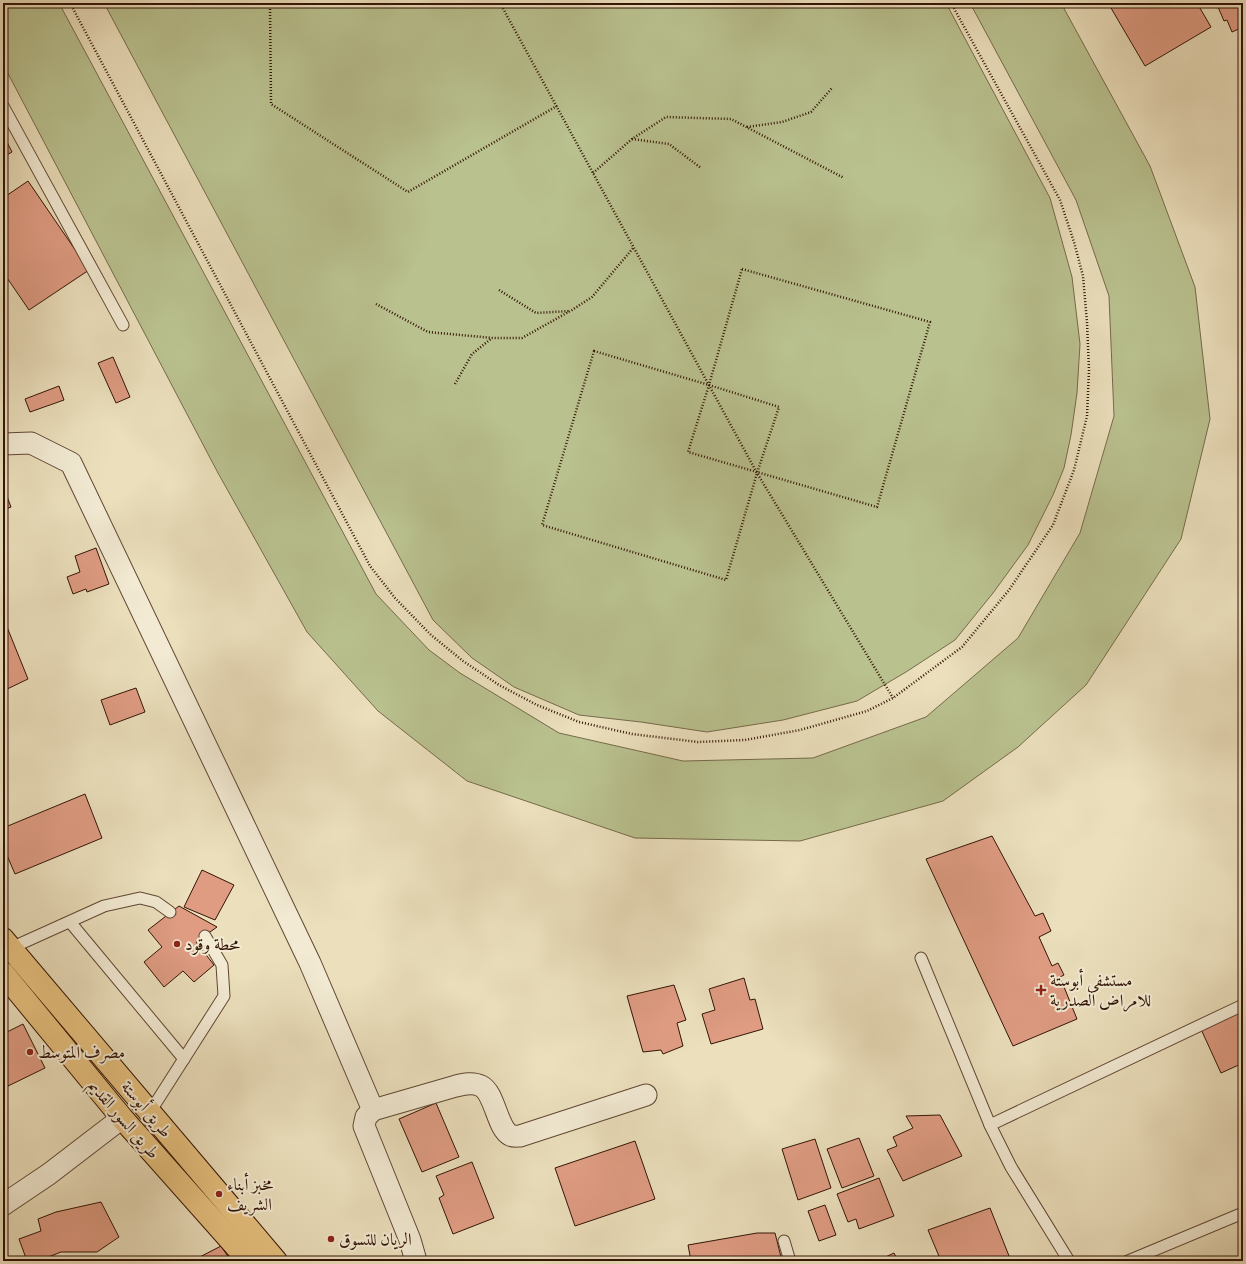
<svg xmlns="http://www.w3.org/2000/svg" width="1246" height="1264" font-family="'IM FELL Double Pica',Amiri,serif">
	<style>
		.green { fill: #b9c18f; stroke: #766a4a }
		.building { fill: #df9c83; stroke: #331405 }
		.lines { fill: none; stroke-linecap: round; stroke-linejoin: round }
		.service-casing { stroke: #614733; stroke-width: 13 }
		.minor-casing { stroke: #614733; stroke-width: 23 }
		.primary-casing { stroke: #331405; stroke-width: 24 }
		.path { stroke: #331405; stroke-width: 2.5; stroke-dasharray: 1 2; stroke-linecap: butt }
		.service { stroke: #f2ead3; stroke-width: 11 }
		.minor { stroke: #f2ead3; stroke-width: 21 }
		.primary { stroke: #e6c07e; stroke-width: 22 }
		.poi-dot { fill: #8f2418; stroke: #f2ead3; stroke-width: 1.5 }
		.labels { text-anchor: middle; stroke-width: 4; stroke-linejoin: round; paint-order: stroke }
		.poi-label { font-size: 17px; fill: #331405; stroke: #f2ead3; text-anchor: start }
		.street-label { font-size: 17px; fill: #331405; stroke: #f2ead3 }
	</style>
	<rect width="100%" height="100%" fill="#ebdfbc"/>
	<filter id="stains"><feTurbulence type="fractalNoise" baseFrequency=".005" numOctaves="4"/><feColorMatrix values="0 0 0 0 .2 0 0 0 0 .09 0 0 0 0 .02 0 0 0 .5 -.17"/></filter>
	<radialGradient id="worn" r=".72"><stop offset=".6" stop-color="#630" stop-opacity="0"/><stop offset="1" stop-color="#630" stop-opacity=".3"/></radialGradient>
	<g class="green">
		<path d="M3,3h56l317,591 53,56 31,23 99,60 124,28 130,-3 113,-41 92,-79 62,-105 34,-117 -5,-120 -33,-96 -106,-197h91l89,163 45,121 15,132 -29,120 -95,146 -68,62 -75,54 -143,40 -165,-3 -168,-57 -89,-70 -71,-79 -89,-159 -215,-409z"/>
		<path d="M104,3h842l104,195 22,79 8,67 -3,49 -6,42 -7,33 -11,27 -25,50 -35,48 -38,47 -49,32 -49,29 -74,19 -76,12 -66,-10 -62,-7 -65,-28 -42,-29 -39,-38z"/>
	</g>
	<g class="building">
		<path d="M1119,3h78l14,24 -66,39 -34,-58z"/>
		<path d="M1213,3h30v24l-11,5 -5,-12 -3,1 -6,-14 -2,1z"/>
		<path d="M3,134l9,18 -9,5z"/>
		<path d="M28,181l61,89 -60,40 -26,-38v-74z"/>
		<path d="M113,357l17,40 -14,6 -18,-40z"/>
		<path d="M59,386l5,14 -34,12 -5,-13z"/>
		<path d="M3,486l8,21 -8,3z"/>
		<path d="M96,548l13,36 -22,8 -1,-3 -13,5 -6,-17 13,-5 -5,-16z"/>
		<path d="M7,627l21,52 -25,12v-63z"/>
		<path d="M136,688l9,24 -35,13 -9,-25z"/>
		<path d="M85,794l17,44 -87,36 -12,-28v-18z"/>
		<path d="M992,836l43,80 8,-3 8,18 -12,6 13,29 6,-3 6,12 -4,2 17,42 -64,27 -87,-187z"/>
		<path d="M202,870l32,15 -19,35 -31,-13z"/>
		<path d="M179,906l38,21 -21,15 18,23 -20,17 -11,-11 -19,16 -20,-25 18,-15 -14,-17z"/>
		<path d="M744,978l6,22 5,-1 8,30 -52,15 -9,-30 13,-4 -6,-21z"/>
		<path d="M674,985l12,35 -9,3 6,23 -20,8 -2,-4 -18,2 -16,-56z"/>
		<path d="M1243,1008v55l-22,10 -21,-46z"/>
		<path d="M23,1024l22,44 -39,19 -3,-6v-47z"/>
		<path d="M436,1103l23,54 -37,15 -23,-53z"/>
		<path d="M940,1115l22,41 -59,25 -16,-31 10,-4 -4,-9 20,-9 -7,-12z"/>
		<path d="M859,1138l15,38 -32,12 -15,-39z"/>
		<path d="M815,1139l16,49 -33,12 -16,-51z"/>
		<path d="M635,1141l20,58 -80,27 -20,-58z"/>
		<path d="M472,1162l22,56 -41,16 -14,-36 5,-3 -8,-19z"/>
		<path d="M879,1178l15,38 -35,13 -3,-10 -8,3 -11,-28z"/>
		<path d="M101,1202l18,35 -22,15h-36l-23,9h-11l-8,-22 22,-8 -3,-12 18,-7z"/>
		<path d="M825,1205l11,30 -17,6 -11,-30z"/>
		<path d="M990,1208l21,53h-70l-13,-31z"/>
		<path d="M757,1233h18l7,28h-91l-3,-16z"/>
		<path d="M221,1246l10,15h-39z"/>
		<path d="M894,1253l4,8h-21z"/>
	</g>
	<g class="lines">
		<g class="service-casing">
			<g id="service">
				<path d="M3,106l120,219"/>
				<path d="M70,922l114,137"/>
				<path d="M11,948l93,-42 36,-8 16,4 14,10"/>
				<path d="M921,958l69,167 21,42 58,94"/>
				<path d="M150,1112l74,-116 -2,-31 -17,-29"/>
				<path d="M990,1125l253,-120"/>
				<path d="M784,1241l6,20"/>
				<path d="M1128,1261l115,-48"/>
			</g>
		</g>
		<g class="minor-casing">
			<g id="minor">
				<path d="M3,444l28,-1 40,20 239,500 63,147"/>
				<path d="M3,1205l46,-31 73,-56"/>
				<path d="M416,1261l-6,-21 -46,-114 2,-9 7,-7 83,-24c8,-2 17,-4 25,0 14,7 16,42 29,49 3,2 7,1 10,1l126,-41"/>
			</g>
		</g>
		<g class="primary-casing">
			<g id="primary">
				<path d="M3,939l273,322"/>
				<path d="M3,973l119,145 127,143"/>
			</g>
		</g>
		<g class="path">
			<path d="M70,3l300,563 25,32 36,37 32,26 36,24 38,20 42,17 53,12 66,8 47,-2 55,-10 67,-19 26,-13 69,-51 47,-57 44,-65 21,-55 13,-54 2,-46 -2,-48 -4,-46 -9,-34 -14,-42 -109,-197"/>
			<path d="M270,3l1,101 137,88 149,-86"/>
			<path d="M500,3l257,470 136,225"/>
			<path d="M747,127l35,-5 29,-10 21,-24"/>
			<path d="M632,139l37,5 32,24"/>
			<path d="M593,173l39,-34 34,-22 65,2 113,59"/>
			<path d="M742,269l188,53 -53,185 -189,-55 21,-67z"/>
			<path d="M499,290l37,23 34,-2"/>
			<path d="M376,304l52,28 65,6h29l50,-28 20,-13 42,-50"/>
			<path d="M594,351l115,34 70,22 -22,66 -31,107 -184,-55z"/>
			<path d="M455,384l17,-30 20,-16"/>
		</g>
		<use href="#service" class="service"/>
		<use href="#minor" class="minor"/>
		<use href="#primary" class="primary"/>
	</g>
	<g class="poi-dot">
		<circle cx="177" cy="944" r="4"/>
		<path d="M1039 984h4v4h4v4h-4v4h-4v-4h-4v-4h4z"/>
		<circle cx="30" cy="1052" r="4"/>
		<circle cx="219" cy="1194" r="4"/>
		<circle cx="331" cy="1239" r="4"/>
	</g>
	<g class="labels">
		<g class="poi-label">
			<text x="185" y="950">محطة وقود</text>
			<text x="1050" y="986">مستشفى أبوستة<tspan x="1050" dy="20">للامراض الصدرية</tspan></text>
			<text x="38" y="1058">مصرف المتوسط</text>
			<text x="227" y="1190">مخبز أبناء<tspan x="227" dy="20">الشريف</tspan></text>
			<text x="339" y="1245">الريان للتسوق</text>
		</g>
		<g class="street-label">
			<text transform="translate(147 1109) rotate(50)" y="6">طريق أبوستة</text>
			<text transform="translate(124 1119) rotate(49)" y="6">طريق السور القديم</text>
		</g>
	</g>
	<rect width="1246" height="1264" fill="none" stroke="#ebdfbc" stroke-width="16"/>
	<rect x="4" y="4" width="1238" height="1256" fill="none" stroke="#331405" stroke-width="2"/>
	<rect x="8" y="8" width="1230" height="1248" fill="none" stroke="#331405"/>
	<rect width="100%" height="100%" filter="url(#stains)"/>
	<rect width="100%" height="100%" fill="url(#worn)"/>
</svg>
